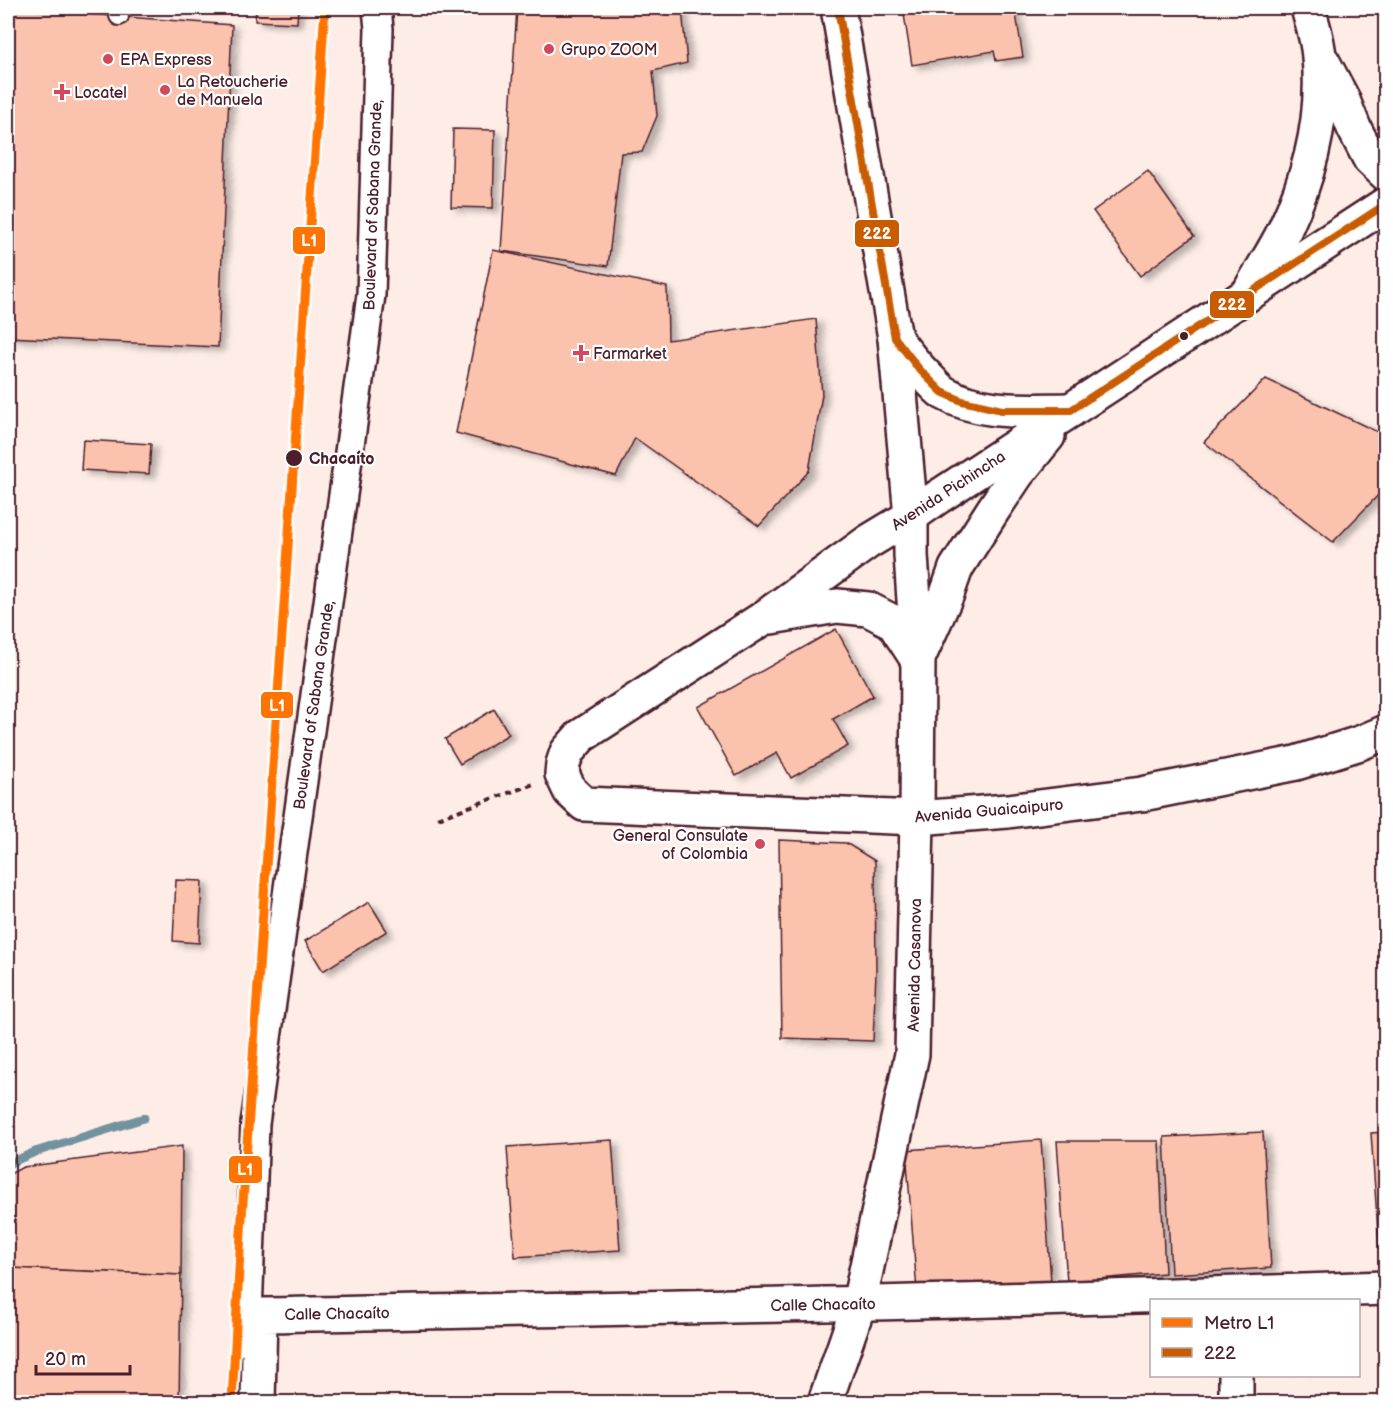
<svg xmlns="http://www.w3.org/2000/svg" width="1393" height="1410" font-family="'Balsamiq Sans',sans-serif">
	<style>
		.built { fill: #feede7; fill-rule: evenodd }
		.lines { fill: none; stroke-linecap: round; stroke-linejoin: round }
		.stream { stroke: #73929f; stroke-width: 9 }
		.building { fill: #fbc3ae; stroke: #4a1f2b; stroke-width: 1.5; filter: url(#shadow) }
		.service-casing { stroke: #4a1f2b; stroke-width: 22 }
		.pedestrian-casing { stroke: #4a1f2b; stroke-width: 32 }
		.minor-casing { stroke: #4a1f2b; stroke-width: 38 }
		.path { stroke: #4a1f2b; stroke-width: 4; stroke-dasharray: 6 4.5; stroke-linecap: butt }
		.service { stroke: #fff; stroke-width: 18 }
		.pedestrian { stroke: #fff; stroke-width: 27 }
		.minor { stroke: #fff; stroke-width: 33 }
		.bus-1-casing { stroke: #fff; stroke-width: 12 }
		.bus-1 { stroke: #c95b00; stroke-width: 8 }
		.metro-1-casing { stroke: #fff; stroke-width: 14 }
		.metro-1 { stroke: #ff7400; stroke-width: 9 }
		.poi-dot { fill: #d1495b; stroke: #fff; stroke-width: 2 }
		.bus-dot { fill: #4a1f2b; stroke: #fff; stroke-width: 2 }
		.labels { text-anchor: middle; stroke-width: 4.5; stroke-linejoin: round; paint-order: stroke }
		.poi-label { font-size: 16px; fill: #4a1f2b; stroke: #fff; text-anchor: start }
		.street-label { font-size: 16px; fill: #4a1f2b; stroke: #fff }
		.stop-label { font-size: 16px; font-weight: bold; fill: #4a1f2b; stroke: #fff; text-anchor: start }
		.line-badge { stroke: #fff; stroke-width: 2 }
		.badge-label { font-size: 16px; text-anchor: middle; font-weight: bold; fill: #fff }
	</style>
	<defs>
		<filter id="shadow"><feDropShadow dx="6" dy="4" stdDeviation="3" flood-color="#0004"/></filter>
	</defs>
	<rect width="100%" height="100%" fill="#fff"/>
	<filter id="ink" filterUnits="userSpaceOnUse"><feTurbulence type="fractalNoise" baseFrequency=".0167" numOctaves="2"/><feDisplacementMap in="SourceGraphic" scale="12" xChannelSelector="R" yChannelSelector="G"/><feConvolveMatrix kernelMatrix="1 2 1 2 8 2 1 2 1" color-interpolation-filters="sRGB"/></filter>
	<g filter="url(#ink)">
		<path class="built" d="M8,8h1377v1394h-1377zM1152,1300h206v76h-206z"/>
		<g class="lines">
			<path class="stream" d="M8,1164l27,-12 109,-34"/>
		</g>
		<g class="building">
			<path d="M8,8l224,17 -14,322 -210,-10z"/>
			<path d="M256,8h42l-1,15 -42,-2z"/>
			<path d="M517,8h165l5,55 -34,8 4,45 -15,36 -21,1 -13,113 -107,-15z"/>
			<path d="M903,8h112l8,49 -27,4 -2,-10 -82,14z"/>
			<path d="M453,129l42,1 -2,78 -42,-1z"/>
			<path d="M1148,171l46,65 -54,40 -47,-65z"/>
			<path d="M493,250l174,37 1,53 148,-21 6,76 -13,76 -50,55 -124,-88 -19,38 -160,-43z"/>
			<path d="M1266,379l120,57v51l-53,55 -129,-100z"/>
			<path d="M83,440l68,4 -2,30 -68,-4z"/>
			<path d="M836,629l37,67 -40,23 15,27 -57,32 -14,-25 -41,23 -38,-69z"/>
			<path d="M494,709l15,25 -49,30 -15,-25z"/>
			<path d="M779,840l67,3 29,18 1,111 -3,69 -91,-3z"/>
			<path d="M176,880l26,1 -3,62 -26,-2z"/>
			<path d="M369,902l18,29 -64,40 -18,-30z"/>
			<path d="M1263,1132l8,136 -100,6 -7,-137z"/>
			<path d="M1386,1132v142l-5,1 -10,-142z"/>
			<path d="M612,1140l8,110 -105,7 -8,-110z"/>
			<path d="M1041,1140l10,142 -134,9 -11,-141z"/>
			<path d="M1057,1141h102l6,132 -98,9z"/>
			<path d="M182,1146l-1,129 -173,-7v-93l15,-8z"/>
			<path d="M8,1268l173,7 -2,127h-171z"/>
		</g>
		<g class="lines">
			<g class="service-casing">
				<path id="service" d="M118,8l1,8"/>
			</g>
			<g class="pedestrian-casing">
				<path id="pedestrian" d="M247,1342l8,-218 116,-829 8,-266 -2,-21"/>
			</g>
			<g class="minor-casing">
				<g id="minor">
					<path d="M1323,62l19,36 12,30 16,31 16,15"/>
					<path d="M1386,204l-448,293 -27,19 -43,26 -106,77 -181,117 -14,16 -4,12 -1,10 8,17 14,13 333,14 91,-7 134,-17 154,-31 64,-20 26,-11"/>
					<path d="M1251,289c11,-20 24,-39 34,-60 25,-54 40,-112 34,-172 -1,-17 -7,-34 -11,-49"/>
					<path d="M895,338c11,16 22,29 35,42 5,5 9,10 14,13 38,22 84,17 127,17"/>
					<path d="M771,617l66,-11 31,3 25,13 24,37"/>
					<path d="M920,654l27,-60 9,-26 37,-58 24,-36 31,-38"/>
					<path d="M1236,1376v26"/>
					<path d="M258,1402l2,-87c375,-7 750,-13 1126,-27"/>
					<path d="M825,1402l34,-98 53,-250 5,-236 1,-158 -7,-105v-39l-16,-178 -57,-330"/>
				</g>
			</g>
			<path class="path" d="M438,818l96,-34"/>
			<use href="#service" class="service"/>
			<use href="#pedestrian" class="pedestrian"/>
			<use href="#minor" class="minor"/>
			<g class="bus-1-casing">
				<path id="bus-1" d="M838,8l57,330 24,31 23,23 20,9 40,9h69l315,-206"/>
			</g>
			<use href="#bus-1" class="bus-1"/>
			<g class="metro-1-casing">
				<path id="metro-1" d="M232,1402l9,-170 84,-1224"/>
			</g>
			<use href="#metro-1" class="metro-1"/>
		</g>
	</g>
	<g class="poi-dot">
		<circle cx="549" cy="49" r="6"/>
		<circle cx="108" cy="59" r="6"/>
		<circle cx="165" cy="90" r="6"/>
		<path d="M59 83h6v6h6v6h-6v6h-6v-6h-6v-6h6z"/>
		<path d="M578 344h6v6h6v6h-6v6h-6v-6h-6v-6h6z"/>
		<circle cx="760" cy="844" r="6"/>
	</g>
	<g class="bus-dot">
		<circle cx="1184" cy="336" r="5"/>
		<circle cx="294" cy="458" r="9"/>
	</g>
	<g class="labels">
		<g class="poi-label">
			<text x="561" y="55">Grupo ZOOM</text>
			<text x="120" y="65">EPA Express</text>
			<text x="177" y="87">La Retoucherie<tspan x="177" dy="18">de Manuela</tspan></text>
			<text x="74" y="98">Locatel</text>
			<text x="593" y="359">Farmarket</text>
			<text x="748" y="841" text-anchor="end">General Consulate<tspan x="748" dy="18">of Colombia</tspan></text>
		</g>
		<g class="street-label">
			<text transform="translate(372 205) rotate(-88)" y="6">Boulevard of Sabana Grande,</text>
			<text transform="translate(948 490) rotate(-33)" y="6">Avenida Pichincha</text>
			<text transform="translate(313 705) rotate(-82)" y="6">Boulevard of Sabana Grande,</text>
			<text transform="translate(989 810) rotate(-5)" y="6">Avenida Guaicaipuro</text>
			<text transform="translate(914 965) rotate(-89)" y="6">Avenida Casanova</text>
			<text transform="translate(823 1304) rotate(-1)" y="6">Calle Chacaíto</text>
			<text transform="translate(337 1313) rotate(-1)" y="6">Calle Chacaíto</text>
		</g>
		<g class="stop-label">
			<text x="309" y="464">Chacaíto</text>
		</g>
	</g>
	<g class="line-badge">
		<rect x="854" y="219" width="46" height="29" rx="6" fill="#c95b00"/>
		<rect x="292" y="226" width="34" height="29" rx="6" fill="#ff7400"/>
		<rect x="1209" y="290" width="46" height="29" rx="6" fill="#c95b00"/>
		<rect x="260" y="691" width="34" height="28" rx="6" fill="#ff7400"/>
		<rect x="228" y="1155" width="35" height="29" rx="6" fill="#ff7400"/>
	</g>
	<g class="badge-label">
		<text x="877" y="239">222</text>
		<text x="309" y="246">L1</text>
		<text x="1232" y="310">222</text>
		<text x="277" y="711">L1</text>
		<text x="245" y="1175">L1</text>
	</g>
	<rect width="1393" height="1410" fill="none" stroke="#fff" stroke-width="30"/>
	<rect x="15" y="15" width="1363" height="1380" fill="none" stroke="#4a1f2b" stroke-width="2" filter="url(#ink)"/>
	<rect x="1150" y="1299" width="210" height="78" fill="#ffffff" stroke="#b7a5aa" stroke-width="1.5"/>
	<rect x="1162" y="1318" width="30" height="9" fill="#ff7400" stroke="#b7a5aa" stroke-width="1.5"/>
	<text x="1204" y="1329" font-size="18" fill="#4a1f2b">Metro L1</text>
	<rect x="1162" y="1348" width="30" height="9" fill="#c95b00" stroke="#b7a5aa" stroke-width="1.5"/>
	<text x="1204" y="1359" font-size="18" fill="#4a1f2b">222</text>
	<path d="M36 1365v9h94v-9" fill="none" stroke="#4a1f2b" stroke-width="3"/>
	<text x="45" y="1365" font-size="18" fill="#4a1f2b" stroke="#ffffff" stroke-width="4.5" paint-order="stroke">20 m</text>
</svg>
